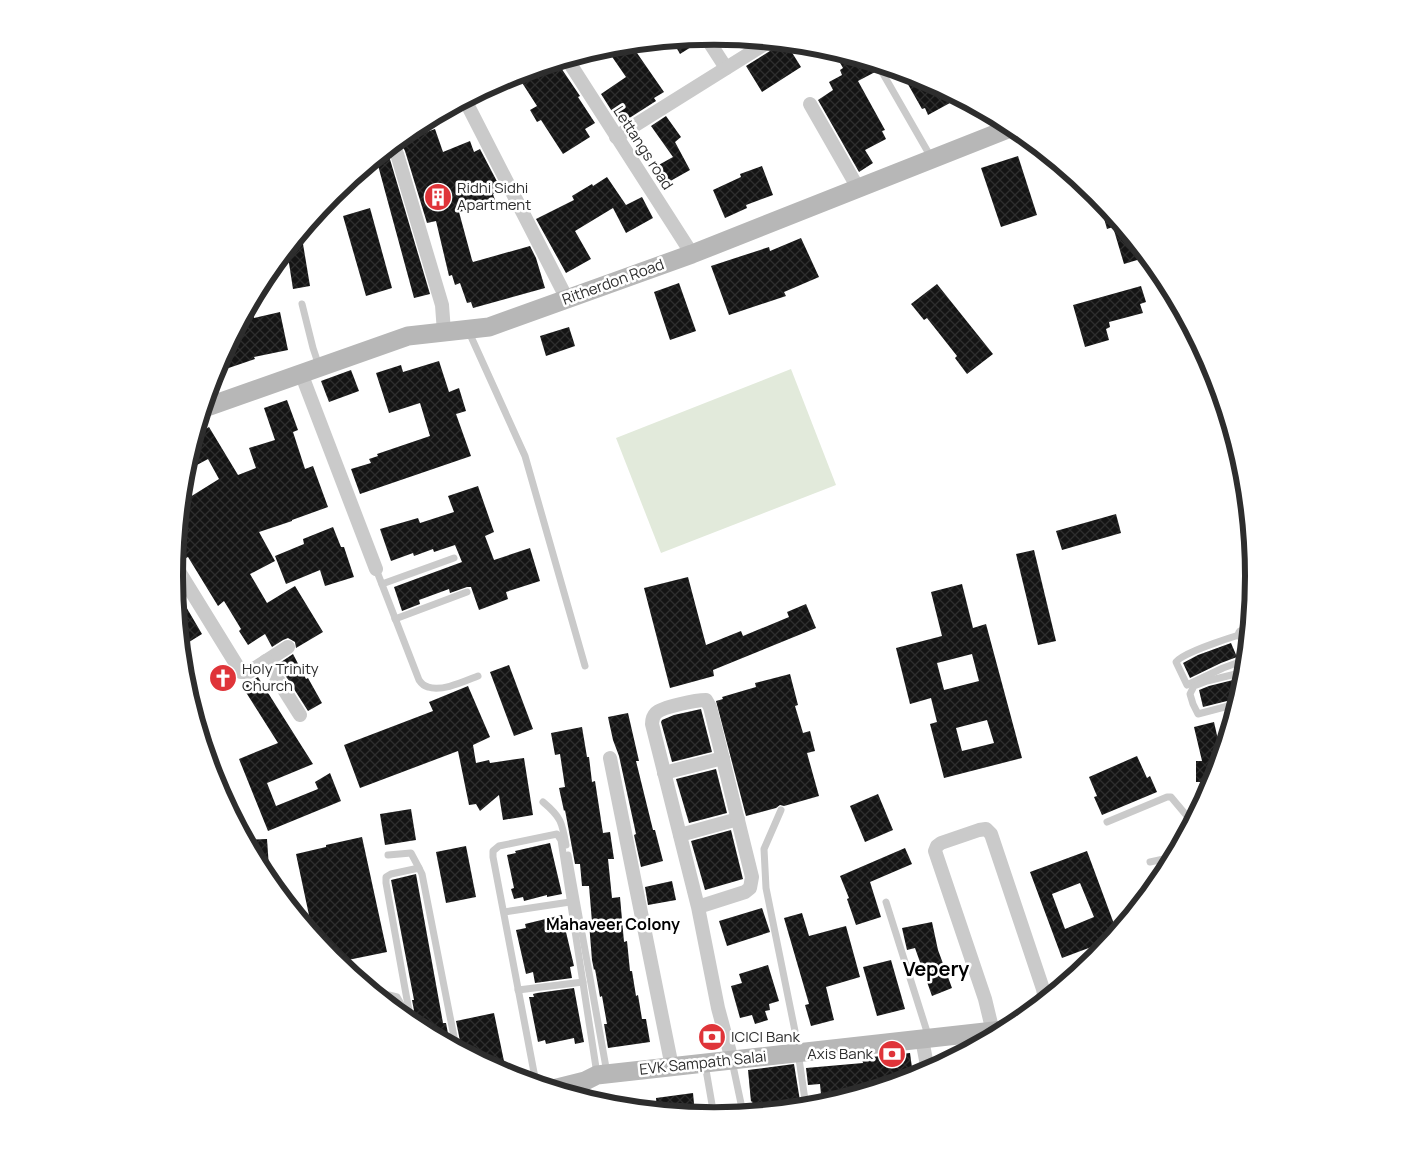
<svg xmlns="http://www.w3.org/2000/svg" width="1428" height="1152" font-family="Manrope,sans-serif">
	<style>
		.green { fill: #e2eadb }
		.building { fill: url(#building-cross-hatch); fill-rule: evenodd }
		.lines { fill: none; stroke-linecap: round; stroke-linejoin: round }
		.lane { stroke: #cacaca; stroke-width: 7 }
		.street { stroke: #cacaca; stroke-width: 14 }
		.secondary { stroke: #b7b7b7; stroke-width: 19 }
		.labels { text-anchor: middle; stroke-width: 5; stroke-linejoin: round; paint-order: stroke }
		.street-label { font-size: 15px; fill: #2d2d2d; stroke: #fff }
		.poi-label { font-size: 15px; fill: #2d2d2d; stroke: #fff; text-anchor: start }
		.neighbourhood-label { font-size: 16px; font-weight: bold; fill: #000; stroke: #fff }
		.district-label { font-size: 20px; font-weight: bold; fill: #000; stroke: #fff }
		.rim { fill: none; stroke: #2d2d2d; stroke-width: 6 }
	</style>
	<defs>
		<pattern id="building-cross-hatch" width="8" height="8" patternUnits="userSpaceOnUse" patternTransform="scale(1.25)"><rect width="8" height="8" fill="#141414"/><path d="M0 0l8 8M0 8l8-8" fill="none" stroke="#2e2e2e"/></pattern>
	</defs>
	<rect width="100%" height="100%" fill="#fff"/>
	<path class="green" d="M791,369l45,116 -175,68 -45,-115z"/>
	<g class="building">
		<path d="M697,38l2,4 -19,12 -8,-14z"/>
		<path d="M777,42l9,1 15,24 -39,25 -16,-26 27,-17z"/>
		<path d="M634,44l5,7 -2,2 27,39 -10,6 2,3 -36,23 -19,-30 25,-17 -20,-29z"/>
		<path d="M849,56l36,11h-5l-3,4 -19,10 27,49 -3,1 4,8 -21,11 8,13 -14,9 -41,-72 15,-10 -4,-8 13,-7 -2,-5 3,-2 -4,-7z"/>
		<path d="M557,62l23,34 -2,1 17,26 -10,6 5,8 -27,17 -22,-34 -4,2 -7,-12 7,-4 -18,-28 11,-7z"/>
		<path d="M901,72l20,5 38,21 -31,17 -3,-7 -3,1z"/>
		<path d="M666,116l15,21 -6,5 15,28 -25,14 -10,-17 18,-10 -22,-31z"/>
		<path d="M435,129l8,23 27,-11 4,11 6,-3 22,42 -9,3 2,6 -13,5 -1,-4 -19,8 1,2 -4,1 13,48 1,2 57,-16 6,12 9,30 -72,20 -2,-6 -4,1 -7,-20 -5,2 -3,-10 -3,1 -13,-55 -9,2 -22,-72 -2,-4 -8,-1 -5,2 -2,4 1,4 41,138 -16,4 -38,-140 19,-15z"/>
		<path d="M1018,156l19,59 -36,12 -20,-59z"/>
		<path d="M762,166l11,29 -27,10 1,3 -22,10 -12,-28 28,-13 -1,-3z"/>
		<path d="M607,177l19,28 16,-8 11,21 -27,15 -13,-25 -38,23 16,28 -25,14 -30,-54 38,-19 -2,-4 20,-12 1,2z"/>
		<path d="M1098,197l15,18 34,42 -23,7 -11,-37 -6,2z"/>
		<path d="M370,208l22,80 -26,8 -23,-80z"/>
		<path d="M301,232l9,54 -17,3 -6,-39z"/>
		<path d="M801,238l18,39 -35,15 2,4 -57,19 -18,-49 58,-19 1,4z"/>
		<path d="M679,283l17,48 -26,9 -16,-48z"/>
		<path d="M937,284l56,70 -26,20 -12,-16 2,-2 -30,-38 -3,2 -13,-16z"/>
		<path d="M1141,286l5,16 -6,2 3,9 -34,9 1,5 -4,2 3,11 -24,7 -12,-42z"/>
		<path d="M251,302l3,16 26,-6 8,38 -34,7 1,2 -41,14z"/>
		<path d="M569,327l6,19 -29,10 -6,-20z"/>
		<path d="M439,361l10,31 10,-4 7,23 -10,3 15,42 -111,38 -9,-25 20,-6 -2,-4 9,-3 -1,-2 53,-18 -10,-33 -31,10 -13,-40 25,-8 2,7z"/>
		<path d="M351,370l8,21 -30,11 -8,-21z"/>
		<path d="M287,400l11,30 -5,2 12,37 8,-3 15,41 -36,13v1l-33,11 16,29 -25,13 17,29 28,-17 28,46 -27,16 -1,-6 -7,-4 -5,2 -11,7 -7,-13 -17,11 -9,-14 2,-2 -17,-28 -6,5 -30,-49 -4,2 -7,-12 5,-45 37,-23 -11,-20 -24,13 11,-37 14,-8 29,48 18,-7 -7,-20 26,-8 -11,-32z"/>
		<path d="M478,486l16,46 -9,4 9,24 36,-12 10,33 -34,11 2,7 -29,11 -8,-23h-4l-17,6 -1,-4 -30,11 1,4 -18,7 -8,-24 68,-25 -7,-17 -21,7 -1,-3 -19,7 -1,-3 -22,8 -11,-32 38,-11 2,5 34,-11 -6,-16z"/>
		<path d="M1116,514l5,19 -59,17 -6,-19z"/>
		<path d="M333,527l8,20h3l10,30 -29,9 -5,-16 -34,14 -11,-28 29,-12 -1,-5z"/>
		<path d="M1034,550l22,91 -18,4 -22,-91z"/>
		<path d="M688,577l18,68 35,-14 2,5 46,-19 -2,-5 19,-8 10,24 -103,42 1,6 -44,12 -26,-100z"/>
		<path d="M962,584l11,44 13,-4 36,134 -78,20 -14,-54 7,-2 -6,-24 -21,6 -14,-56 46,-12 -11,-44zM972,654l7,27 -35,9 -7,-27zM987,720l7,23 -32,8 -6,-23z"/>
		<path d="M175,588l27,46 -21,13v-1z"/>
		<path d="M1231,643l6,14 -16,6 -31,15 -7,-15 15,-8z"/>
		<path d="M293,654l13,25 2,-1 14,25 -14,8 -30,-47z"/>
		<path d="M509,665l24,64 -19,7 -24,-64z"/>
		<path d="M790,674l8,31 -3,1 8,27 7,-2 5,20 -8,2 12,43 -35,10 -4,-1 -4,3 -30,8 -30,-115 7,-2 -1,-2 34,-10 -1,-4z"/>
		<path d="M258,677l55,87 -46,19 9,23 42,-17 -3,-7 15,-9 11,28 -73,30 -29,-72 39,-16 -36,-57z"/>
		<path d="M1241,678l2,6 -5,15h-3l-32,8 -4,-17 10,-4z"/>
		<path d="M468,686l22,51 -17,8 3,18 13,-3 1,3 34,-5 9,57 -30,5 -4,-25 -19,16 -4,-7 -7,1 -11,-54 -98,37 -16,-43 89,-34 -4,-9z"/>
		<path d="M701,709l11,43 -40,10 -11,-40 1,-2 12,-5z"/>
		<path d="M628,713l11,48h-3l17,69h2l8,31 -22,6 -7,-32 2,-1 -17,-78 -6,-16 -5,-23z"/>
		<path d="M1214,722l7,31v2l-4,1 -1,14 -3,12h-17v-21h6l-8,-34z"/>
		<path d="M582,727l5,30h2l3,25 3,-1 8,52 7,-1 4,27h-6l4,39 8,-1 4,45 3,-1 3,30h2l4,25 2,-1 4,24h4l4,23 -42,6 -4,-24h3l-5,-28 -2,1 -5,-28 -1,1 -2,-10 -3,-37 3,-1 -3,-36h-7l-2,-22h-5l-10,-54 -1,1 -5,-23 6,-1 -5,-33 -5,1 -4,-22z"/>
		<path d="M215,751l17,51 -5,3 -12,-23 -8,-28z"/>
		<path d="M1137,756l10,22 3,-2 7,16 -55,23 -8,-18 3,-1 -8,-19z"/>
		<path d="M716,769l11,44 -38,10 -13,-44z"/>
		<path d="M878,794l15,36 -28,12 -15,-36z"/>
		<path d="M411,809l5,31 -31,5 -5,-31z"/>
		<path d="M731,830l12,49 -38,11 -14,-49z"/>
		<path d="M362,837l25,115 -49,10 -6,-5 -19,-23 -17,-80 30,-7v-2z"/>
		<path d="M267,839l3,43 -5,-6 -19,-36z"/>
		<path d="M550,843l12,51 -15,3v-2l-23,6 -1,-4 -9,2 -3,-10 3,-1 -7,-33 9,-2 -1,-2z"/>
		<path d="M466,846l10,51 -30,6 -10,-51z"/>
		<path d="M905,848l7,16 -42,18 11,35 -25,8 -9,-26 2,-1 -9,-22z"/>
		<path d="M1087,851l30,81 -7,8 -48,18 -32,-86zM1080,883l14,34 -29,12 -13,-35z"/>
		<path d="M416,874l27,149h3l4,21 -35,-19 1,-4 -4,-21h2l-23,-120z"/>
		<path d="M672,881l4,19 -28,5 -3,-18z"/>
		<path d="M762,908l8,24 -43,14 -8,-25z"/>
		<path d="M802,913l7,23 37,-10 14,51 -34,10 8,33 -23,6 -6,-21 4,-1 -25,-86z"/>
		<path d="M562,915l12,51 -4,1 2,11 -37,5 -2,-11 -7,2 -10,-44 10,-2 -1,-4z"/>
		<path d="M932,922l6,28 14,38 -20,8 -17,-48 -8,2 -5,-22z"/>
		<path d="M891,960l14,49 -28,7 -14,-49z"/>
		<path d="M768,965l11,36 -10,3 1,6 -5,1 3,9 -13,4 -3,-9 -12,3 -9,-32 11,-3 -3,-9z"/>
		<path d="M574,988l10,54 -9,2 -1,-6 -28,6 -1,-4 -7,2 -9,-45h5l-1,-3 4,-1z"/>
		<path d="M494,1013l11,53 -11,2 -33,-18v-4l-5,-25z"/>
		<path d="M910,1053l3,22 -3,3 -88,27 -2,-21 -12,1 -2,-17 57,-5 -1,-5z"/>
		<path d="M794,1064l7,43 -47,5 -2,-11 -1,1 -3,-32z"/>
		<path d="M693,1093l2,21 -38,-4 -1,-12z"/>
	</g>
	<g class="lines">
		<g class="lane">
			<path d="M882,72l50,87"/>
			<path d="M302,304l11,44 6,18"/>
			<path d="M468,330l57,126 60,210"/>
			<path d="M376,569l43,111c2,3 5,6 9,7 14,5 37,-6 50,-11"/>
			<path d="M382,584l72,-26"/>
			<path d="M395,619l72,-27"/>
			<path d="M1242,634c-13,4 -60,19 -66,28l11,23 36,-17 22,-8"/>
			<path d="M1236,704l-38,10 -5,-10 -3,-10 4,-8 13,-5 37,-9"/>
			<path d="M543,802c18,15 19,20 23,43"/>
			<path d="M781,810l-17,39 2,39 29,143 11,76"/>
			<path d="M1107,822l60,-25h4l21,25"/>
			<path d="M388,855l23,-2 8,15"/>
			<path d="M568,855l39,218"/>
			<path d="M1150,862l23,-5"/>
			<path d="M886,902l43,136"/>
			<path d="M504,912l66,-10"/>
			<path d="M518,990l65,-8"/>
			<path d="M380,997l9,-2 8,2 4,7 2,12"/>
			<path d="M411,1022l-25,-139v-6l5,-3 28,-6 3,6 34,173"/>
			<path d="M732,1061l11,52"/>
			<path d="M705,1064l9,52"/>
			<path d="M585,1082l3,17"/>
			<path d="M536,1083l-43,-226v-6l6,-5 58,-12 4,6 36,234"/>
		</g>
		<g class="street">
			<path d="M706,37l20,31"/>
			<path d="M567,59l125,195"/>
			<path d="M465,100l102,199"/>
			<path d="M810,104l48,84"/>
			<path d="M616,137l152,-95"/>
			<path d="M397,154l45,151 2,27"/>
			<path d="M301,373l75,196"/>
			<path d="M175,565l66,107h8l39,-25"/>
			<path d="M1242,634l6,-2"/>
			<path d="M266,661l34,54"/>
			<path d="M610,758l62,309"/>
			<path d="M664,773l59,-15"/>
			<path d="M680,835l58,-16"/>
			<path d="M698,907l-46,-183c0,-4 1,-8 4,-11 6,-6 40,-13 50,-13l4,7 42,170 -2,11 -5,4 -47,15 20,101 14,52"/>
			<path d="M993,1032l-8,-33 -50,-148 2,-5 4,-3 38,-13 7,-1 5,5 52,155 2,11"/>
			<path d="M922,1039l6,32"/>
		</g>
		<g class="secondary">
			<path d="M204,408l204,-72 81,-9 203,-73 321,-127"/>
			<path d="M553,1089l32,-8 12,-6 406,-45"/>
		</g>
	</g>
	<defs>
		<g id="building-disc" transform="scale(1.4375)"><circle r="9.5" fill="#df3439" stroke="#fff"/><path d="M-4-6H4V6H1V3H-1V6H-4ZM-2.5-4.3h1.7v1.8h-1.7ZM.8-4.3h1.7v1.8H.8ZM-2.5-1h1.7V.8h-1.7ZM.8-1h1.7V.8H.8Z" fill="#fff"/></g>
		<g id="church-disc" transform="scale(1.4375)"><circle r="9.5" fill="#df3439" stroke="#fff"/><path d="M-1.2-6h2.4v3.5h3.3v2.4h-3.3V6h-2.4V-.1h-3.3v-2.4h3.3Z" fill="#fff"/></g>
		<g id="bank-disc" transform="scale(1.4375)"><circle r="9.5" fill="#df3439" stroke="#fff"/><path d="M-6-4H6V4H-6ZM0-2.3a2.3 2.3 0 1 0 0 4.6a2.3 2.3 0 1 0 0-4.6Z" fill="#fff"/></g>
	</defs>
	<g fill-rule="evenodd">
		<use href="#building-disc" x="438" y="197"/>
		<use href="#church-disc" x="223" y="678"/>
		<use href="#bank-disc" x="712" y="1037"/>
		<use href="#bank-disc" x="892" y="1054"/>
	</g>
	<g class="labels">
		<g class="street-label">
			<text transform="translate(643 148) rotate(57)" y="5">Lettangs road</text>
			<text transform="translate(613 282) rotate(-20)" y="5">Ritherdon Road</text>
			<text transform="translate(703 1063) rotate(-6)" y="5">EVK Sampath Salai</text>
		</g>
		<g class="poi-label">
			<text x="457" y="193">Ridhi Sidhi<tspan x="457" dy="17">Apartment</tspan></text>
			<text x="242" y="674">Holy Trinity<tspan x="242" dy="17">Church</tspan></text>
			<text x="731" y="1042">ICICI Bank</text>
			<text x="873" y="1059" text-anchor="end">Axis Bank</text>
		</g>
		<g class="neighbourhood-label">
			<text x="613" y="930">Mahaveer Colony</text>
		</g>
		<g class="district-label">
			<text x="936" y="976">Vepery</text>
		</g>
	</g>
	<path d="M0 0H1428V1152H0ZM183 576a531 531 0 1 1 1062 0a531 531 0 1 1-1062 0Z" fill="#fff" fill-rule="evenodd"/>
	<path class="rim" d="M183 576a531 531 0 1 1 1062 0a531 531 0 1 1-1062 0Z"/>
</svg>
